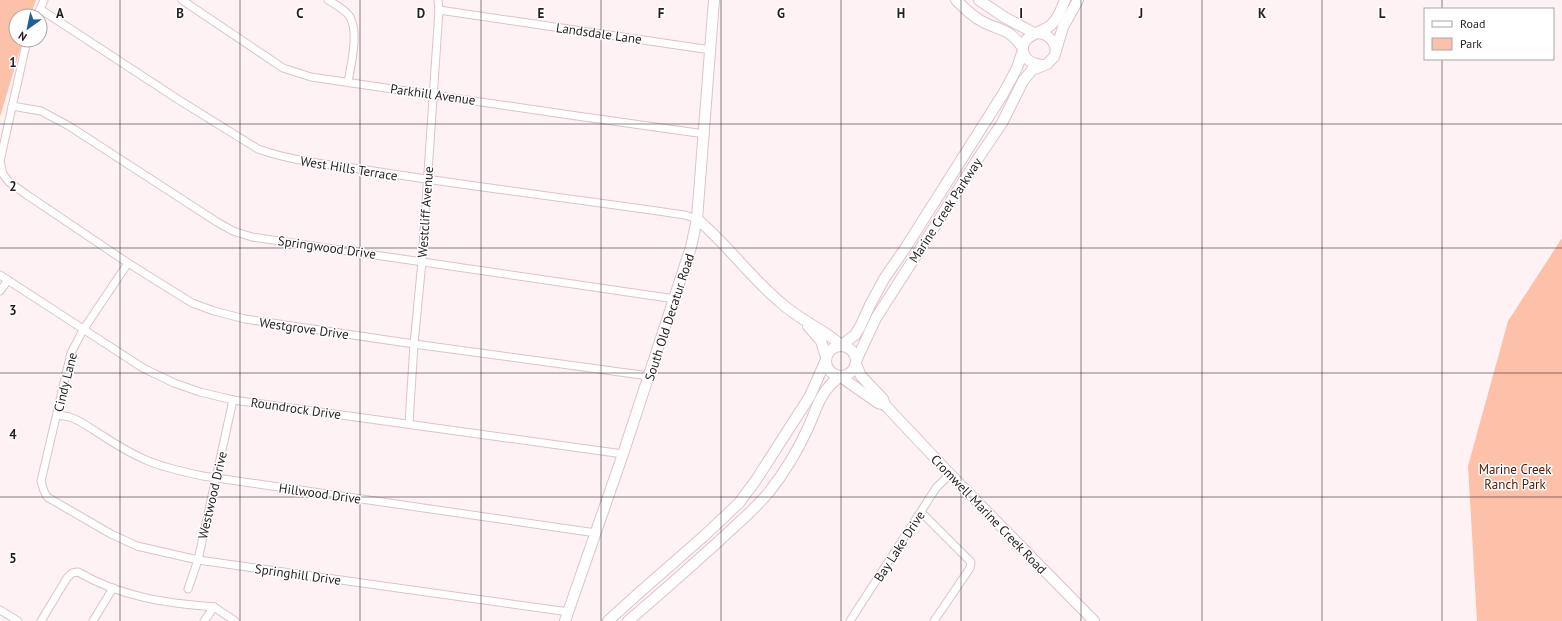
<svg xmlns="http://www.w3.org/2000/svg" width="1562" height="621" font-family="'PT Sans',sans-serif">
	<style>
		.green { fill: #fdc1aa }
		.lines { fill: none; stroke-linecap: round; stroke-linejoin: round }
		.street-casing { stroke: #ddc2c9; stroke-width: 9 }
		.secondary-casing { stroke: #ddc2c9; stroke-width: 12 }
		.street { stroke: #fff; stroke-width: 7 }
		.secondary { stroke: #fff; stroke-width: 10 }
		.grid { fill: none; stroke: #271d20; stroke-width: 1; stroke-opacity: 0.55 }
		.labels { text-anchor: middle; stroke-width: 3; stroke-linejoin: round; paint-order: stroke }
		.street-label { font-size: 13px; fill: #271d20; stroke: #fff }
		.park-label { font-size: 13px; fill: #521800; stroke: #fff }
		.grid-label { font-size: 13px; text-anchor: middle; font-weight: bold; fill: #271d20; stroke: #fff; stroke-width: 3; stroke-linejoin: round; paint-order: stroke }
	</style>
	<rect width="100%" height="100%" fill="#fef2f5"/>
	<g class="green">
		<path d="M0,0h36l-6,16h-14v24h7l-23,77z"/>
		<path d="M1562,238v383h-85l-9,-155 40,-145z"/>
	</g>
	<g class="lines">
		<g class="street-casing">
			<g id="street">
				<path d="M182,0l101,68 28,9 266,39 128,18"/>
				<path d="M328,0c8,5 18,10 22,17 9,16 1,48 -2,65"/>
				<path d="M40,9l139,91 79,49c39,14 81,16 122,23 101,16 204,28 305,43l12,4"/>
				<path d="M439,10l272,40"/>
				<path d="M37,16l7,-16"/>
				<path d="M12,106l29,5 28,15 148,96 16,9 19,6 423,62"/>
				<path d="M0,161l3,13 6,8 18,13 101,68 64,40 22,8 31,8 169,25 235,32"/>
				<path d="M0,161l27,-121"/>
				<path d="M128,263l-45,67 -12,23 -30,128 3,10 3,6 64,37 26,12 61,14 371,52"/>
				<path d="M0,275l143,93 31,15 26,9 33,8 390,54"/>
				<path d="M0,291l8,-11"/>
				<path d="M57,415l13,2 9,4c22,13 43,29 67,39 18,8 38,12 57,16l393,57"/>
				<path d="M409,423l5,-79 8,-83 17,-251 -1,-10"/>
				<path d="M921,512l50,50 -1,6 -36,53"/>
				<path d="M188,589l10,-29 35,-160"/>
				<path d="M0,610l18,11"/>
				<path d="M41,621l26,-43 5,-5 6,-1c43,25 87,31 136,35"/>
				<path d="M93,621l20,-33"/>
				<path d="M204,621l10,-14 21,14"/>
				<path d="M850,621l86,-133 14,-14"/>
			</g>
		</g>
		<g class="secondary-casing">
			<g id="secondary">
				<path d="M956,0c9,9 18,18 29,23 20,9 24,6 38,25"/>
				<path d="M979,0l25,17 30,16"/>
				<path d="M1036,33c11,0 18,7 20,17"/>
				<path d="M1042,65c-7,-1 -15,-3 -18,-11 -7,-18 18,-21 27,-29 8,-7 10,-16 14,-25"/>
				<path d="M697,219c30,25 53,58 83,83 18,17 41,26 60,42"/>
				<path d="M808,326l13,15 5,16"/>
				<path d="M843,344l12,-9 5,-8 10,-22 14,-26 22,-32 97,-153 14,-26 6,-18"/>
				<circle cx="841" cy="361" r="15"/>
				<path d="M856,361l20,-43 103,-161 23,-34 21,-42 9,-11 15,-6 7,-7 9,-30 15,-27"/>
				<path d="M856,364l5,12 22,23 2,6 65,69 144,147"/>
				<path d="M841,377l37,26 7,2"/>
				<path d="M565,621l58,-167 68,-207 6,-28 17,-219"/>
				<path d="M608,621l32,-29 64,-56 35,-33 17,-23 54,-84 15,-34"/>
				<path d="M628,621c31,-26 61,-53 91,-80 17,-16 35,-31 50,-49 15,-19 28,-40 38,-62 11,-23 11,-36 32,-53"/>
			</g>
		</g>
		<use href="#street" class="street"/>
		<use href="#secondary" class="secondary"/>
	</g>
	<path class="grid" d="M120,0v621M240,0v621M360,0v621M481,0v621M601,0v621M721,0v621M841,0v621M961,0v621M1081,0v621M1202,0v621M1322,0v621M1442,0v9M1442,59v562M0,124h1562M0,248h1562M0,373h1562M0,497h1562"/>
	<g class="labels">
		<g class="street-label">
			<text transform="translate(599 33) rotate(8)" y="5">Landsdale Lane</text>
			<text transform="translate(433 94) rotate(8)" y="5">Parkhill Avenue</text>
			<text transform="translate(349 168) rotate(9)" y="5">West Hills Terrace</text>
			<text transform="translate(945 210) rotate(-57)" y="5">Marine Creek Parkway</text>
			<text transform="translate(425 212) rotate(-86)" y="5">Westcliff Avenue</text>
			<text transform="translate(327 247) rotate(8)" y="5">Springwood Drive</text>
			<text transform="translate(669 317) rotate(-72)" y="5">South Old Decatur Road</text>
			<text transform="translate(304 328) rotate(8)" y="5">Westgrove Drive</text>
			<text transform="translate(65 382) rotate(-76)" y="5">Cindy Lane</text>
			<text transform="translate(296 408) rotate(8)" y="5">Roundrock Drive</text>
			<text transform="translate(320 493) rotate(8)" y="5">Hillwood Drive</text>
			<text transform="translate(212 495) rotate(-77)" y="5">Westwood Drive</text>
			<text transform="translate(989 514) rotate(46)" y="5">Cromwell Marine Creek Road</text>
			<text transform="translate(899 546) rotate(-57)" y="5">Bay Lake Drive</text>
			<text transform="translate(298 574) rotate(8)" y="5">Springhill Drive</text>
		</g>
		<g class="park-label">
			<text x="1515" y="474">Marine Creek<tspan x="1515" dy="15">Ranch Park</tspan></text>
		</g>
	</g>
	<g class="grid-label">
		<text x="60" y="18">A</text>
		<text x="180" y="18">B</text>
		<text x="300" y="18">C</text>
		<text x="421" y="18">D</text>
		<text x="541" y="18">E</text>
		<text x="661" y="18">F</text>
		<text x="781" y="18">G</text>
		<text x="901" y="18">H</text>
		<text x="1021" y="18">I</text>
		<text x="1141" y="18">J</text>
		<text x="1262" y="18">K</text>
		<text x="1382" y="18">L</text>
		<text x="13" y="67">1</text>
		<text x="13" y="191">2</text>
		<text x="13" y="315">3</text>
		<text x="13" y="439">4</text>
		<text x="13" y="563">5</text>
	</g>
	<rect x="1424" y="8" width="130" height="52" fill="#ffffff" stroke="#a9a5a6"/>
	<rect x="1432" y="21" width="20" height="6" fill="#ffffff" stroke="#a9a5a6"/>
	<text x="1460" y="28" font-size="12" fill="#271d20">Road</text>
	<rect x="1432" y="38" width="20" height="12" fill="#fdc1aa" stroke="#a9a5a6"/>
	<text x="1460" y="48" font-size="12" fill="#271d20">Park</text>
	<g transform="translate(28 28) rotate(213)"><circle r="19" fill="#ffffff" stroke="#a9a5a6"/>
	<path d="M0-3L7 15L0 10L-7 15Z" fill="#205e94"/>
	<text y="-6" font-size="11" font-weight="bold" text-anchor="middle" fill="#271d20">N</text>
	</g>
</svg>
